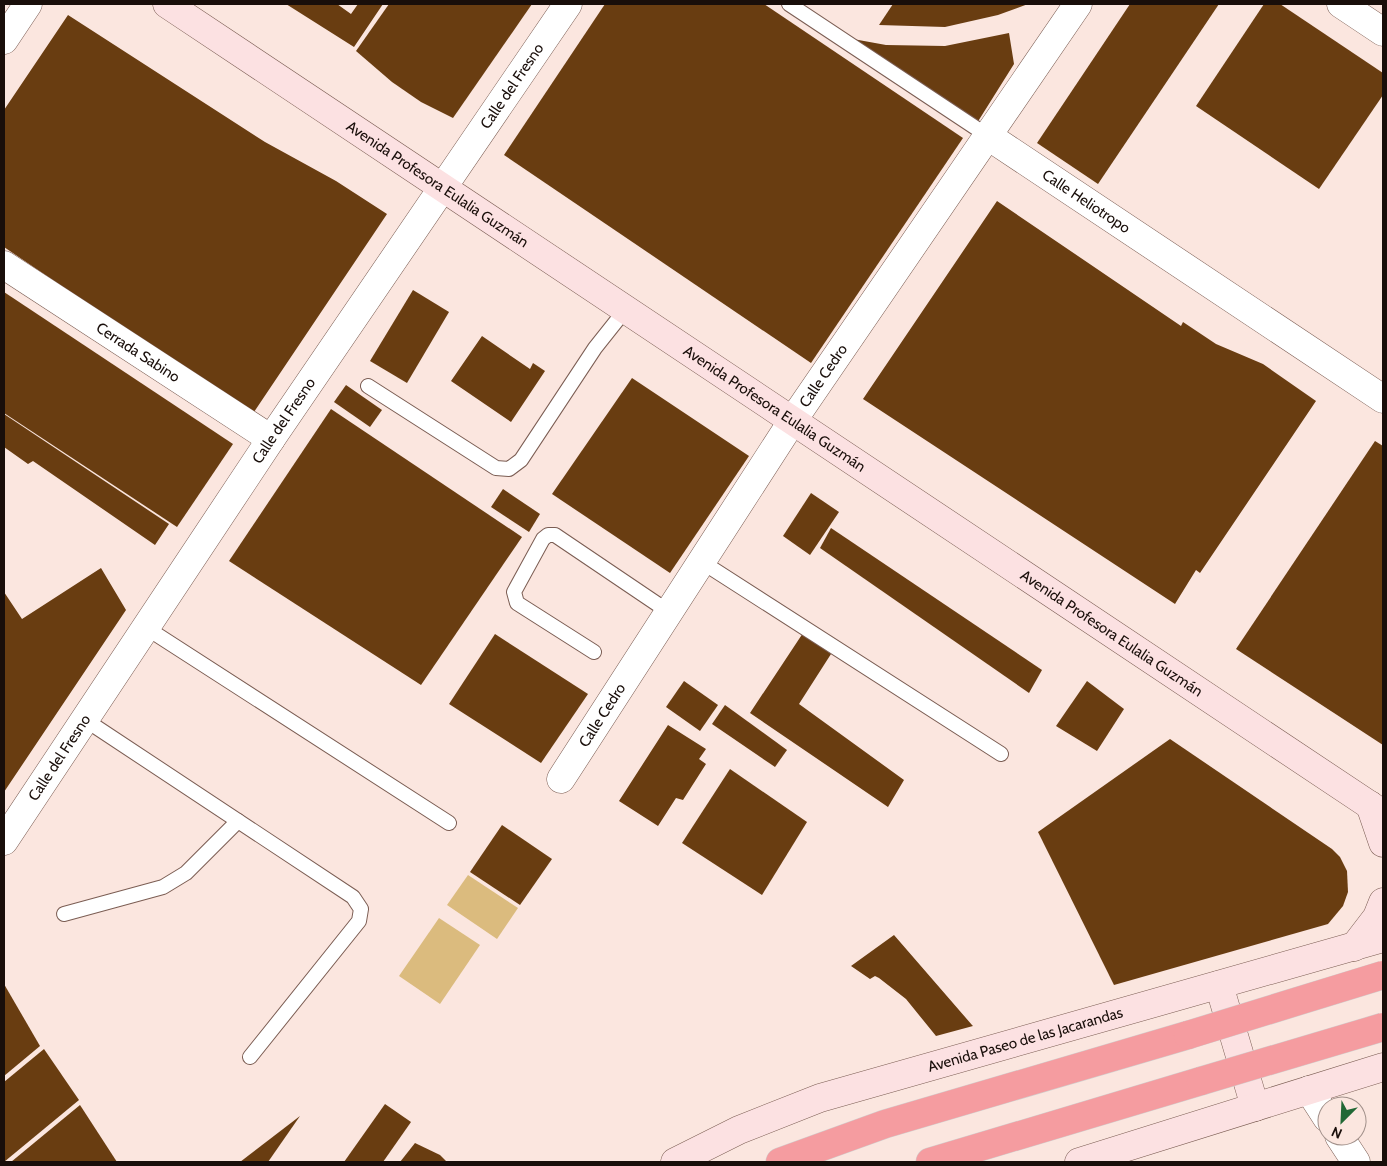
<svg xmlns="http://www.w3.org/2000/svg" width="1387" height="1166" font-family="Cabin,sans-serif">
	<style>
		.green { fill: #dbbb7e }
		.building { fill: #693d11 }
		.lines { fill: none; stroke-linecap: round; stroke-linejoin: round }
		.lane-casing { stroke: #7b5d53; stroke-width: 16 }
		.street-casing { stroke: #7b5d53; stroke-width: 29 }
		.secondary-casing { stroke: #7b5d53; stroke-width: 29 }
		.highway-casing { stroke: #d1cfce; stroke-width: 29 }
		.lane { stroke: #fff; stroke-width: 14 }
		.street { stroke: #fff; stroke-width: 28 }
		.secondary { stroke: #fce1e2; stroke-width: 28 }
		.highway { stroke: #f59ca0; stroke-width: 28 }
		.highway-bridge-casing { stroke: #d1cfce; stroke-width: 29; stroke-linecap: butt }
		.highway-bridge { stroke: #f59ca0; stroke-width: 28 }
		.labels { text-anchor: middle; stroke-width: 5; stroke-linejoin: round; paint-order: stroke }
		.street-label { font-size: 15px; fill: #190e0a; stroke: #fbe6df }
	</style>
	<rect width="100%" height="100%" fill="#fbe6df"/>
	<g class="green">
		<path d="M468,875l50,33 -21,31 -50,-34z"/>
		<path d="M439,918l41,27 -40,59 -41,-28z"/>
	</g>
	<g class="building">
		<path d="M286,4h51l14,10 7,-10h25l-29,43z"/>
		<path d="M389,4h143l-79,114 -32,-16 -29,-20 -36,-31z"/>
		<path d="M605,4h159l199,134 -152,225 -307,-208z"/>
		<path d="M893,4h135l-30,11 -53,12 -66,-2z"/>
		<path d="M1130,4h89l-121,180 -61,-41z"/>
		<path d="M1264,4h16l103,69v22l-64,94 -123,-83z"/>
		<path d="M68,15l197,127 71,39 51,33 -135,201 -248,-168v-137z"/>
		<path d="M1009,33l5,31 -37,59 -124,-84 33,6 59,1z"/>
		<path d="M997,201l184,125 2,-4 33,22 47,20 53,37 -116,172 -4,-3 -21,34 -312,-205z"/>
		<path d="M413,290l36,22 -42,71 -37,-22z"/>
		<path d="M4,292l229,152 -56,83 -173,-114z"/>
		<path d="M482,336l48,33 3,-6 12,8 -34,51 -60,-41z"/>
		<path d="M632,378l117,78 -79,117 -118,-79z"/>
		<path d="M346,385l36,25 -12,17 -36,-25z"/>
		<path d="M331,409l191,128 -101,148 -192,-124z"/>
		<path d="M4,414l165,110 -14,21 -122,-84 -5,3 -24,-17z"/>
		<path d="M1375,441l8,5v299l-147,-96z"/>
		<path d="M503,489l37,25 -11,18 -38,-25z"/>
		<path d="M811,493l28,19 -29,43 -27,-19z"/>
		<path d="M831,528l211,142 -13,23 -209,-145z"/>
		<path d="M101,568l25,42 -122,182v-200l18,27z"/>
		<path d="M803,633l28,21 -32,50 105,76 -16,27 -138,-94z"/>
		<path d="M495,634l93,60 -47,69 -92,-59z"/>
		<path d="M684,681l34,24 -18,26 -34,-24z"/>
		<path d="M1087,681l37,28 -27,42 -41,-25z"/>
		<path d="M725,705l62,45 -12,17 -63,-43z"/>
		<path d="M668,725l38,24 -7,10 7,5 -23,36 -7,-2 -18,28 -39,-25z"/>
		<path d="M1170,739l162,110 8,8 7,14 1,21 -5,14 -15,18 -214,61 -76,-153z"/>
		<path d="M730,769l77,53 -45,73 -80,-52z"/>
		<path d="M502,825l50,34 -32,46 -50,-33z"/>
		<path d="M894,935l78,90 1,1 -37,10 -30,-37 -27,-21 -4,-2 -5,3 -19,-13z"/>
		<path d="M4,984l36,62 -36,30z"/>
		<path d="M44,1049l35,51 -75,62v-80z"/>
		<path d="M385,1104l26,18 -28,40h-39z"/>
		<path d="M80,1105l37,57h-106z"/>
		<path d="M300,1116l-32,46h-28z"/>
		<path d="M415,1143l25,12 7,7h-47z"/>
	</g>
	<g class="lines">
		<g class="lane-casing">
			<g id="lane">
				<path d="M789,4l199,132"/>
				<path d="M368,386l128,82 13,1 12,-9 74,-112 31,-39"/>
				<path d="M702,562l299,192"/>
				<path d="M145,627l304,196"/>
				<path d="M594,652l-77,-49 -3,-11 29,-53 5,-4h7l114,77"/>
				<path d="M84,719l269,178 8,12 -2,12 -109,136"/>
				<path d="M64,914l99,-27 23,-14 52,-52"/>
			</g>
		</g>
		<g class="street-casing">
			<g id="street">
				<path d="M1341,4l42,28"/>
				<path d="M4,40l24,-36"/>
				<path id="s1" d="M988,136l395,263"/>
				<path id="s2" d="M4,265l267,174"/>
				<path id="s3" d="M561,779l232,-359 285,-416"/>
				<path id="s4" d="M4,841l267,-402 297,-435"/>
				<path d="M1309,1090l18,28"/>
				<path d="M1339,1136l17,26"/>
			</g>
		</g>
		<g class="secondary-casing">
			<g id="secondary">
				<path id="s5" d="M167,4l1216,810"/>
				<path d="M1370,805l13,38"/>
				<path d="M1354,947l23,-30 6,-15"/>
				<path d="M1219,985l36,122"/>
				<path id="s6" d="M675,1162l64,-32 81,-32 563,-160"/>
				<path d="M1079,1162l304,-95"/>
			</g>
		</g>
		<g class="highway-casing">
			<g id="highway">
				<path d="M780,1162l105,-38 303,-89"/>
				<path d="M930,1162l271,-81"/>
			</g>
		</g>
		<use href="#lane" class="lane"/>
		<use href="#street" class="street"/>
		<use href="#secondary" class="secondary"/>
		<use href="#highway" class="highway"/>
		<g class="highway-bridge-casing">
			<g id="highway-bridge">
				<path d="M1188,1035l195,-60"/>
				<path d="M1201,1081l182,-54"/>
			</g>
		</g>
		<use href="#highway-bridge" class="highway-bridge"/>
	</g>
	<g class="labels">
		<g class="street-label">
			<text dy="5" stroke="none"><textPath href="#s4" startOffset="910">Calle del Fresno</textPath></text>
			<text dy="5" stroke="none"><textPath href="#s5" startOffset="325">Avenida Profesora Eulalia Guzmán</textPath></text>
			<text dy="5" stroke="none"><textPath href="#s1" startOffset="118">Calle Heliotropo</textPath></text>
			<text dy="5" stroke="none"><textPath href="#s2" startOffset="160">Cerrada Sabino</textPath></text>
			<text dy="5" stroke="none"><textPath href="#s3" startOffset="481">Calle Cedro</textPath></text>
			<text dy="5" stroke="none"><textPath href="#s5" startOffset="730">Avenida Profesora Eulalia Guzmán</textPath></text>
			<text dy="5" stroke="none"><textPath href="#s4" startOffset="505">Calle del Fresno</textPath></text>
			<text dy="5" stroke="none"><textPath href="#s5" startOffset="1135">Avenida Profesora Eulalia Guzmán</textPath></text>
			<text dy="5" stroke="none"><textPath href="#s3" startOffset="76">Calle Cedro</textPath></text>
			<text dy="5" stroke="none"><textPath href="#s4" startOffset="100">Calle del Fresno</textPath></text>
			<text dy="5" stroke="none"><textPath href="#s6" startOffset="372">Avenida Paseo de las Jacarandas</textPath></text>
		</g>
	</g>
	<rect width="1387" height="1166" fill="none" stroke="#190e0a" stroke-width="10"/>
	<g transform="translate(1342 1121) rotate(204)"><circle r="24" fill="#fbe6df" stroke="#a1908a"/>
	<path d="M0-4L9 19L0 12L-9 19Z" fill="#216835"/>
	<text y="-8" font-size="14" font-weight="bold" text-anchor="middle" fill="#190e0a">N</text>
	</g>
</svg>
